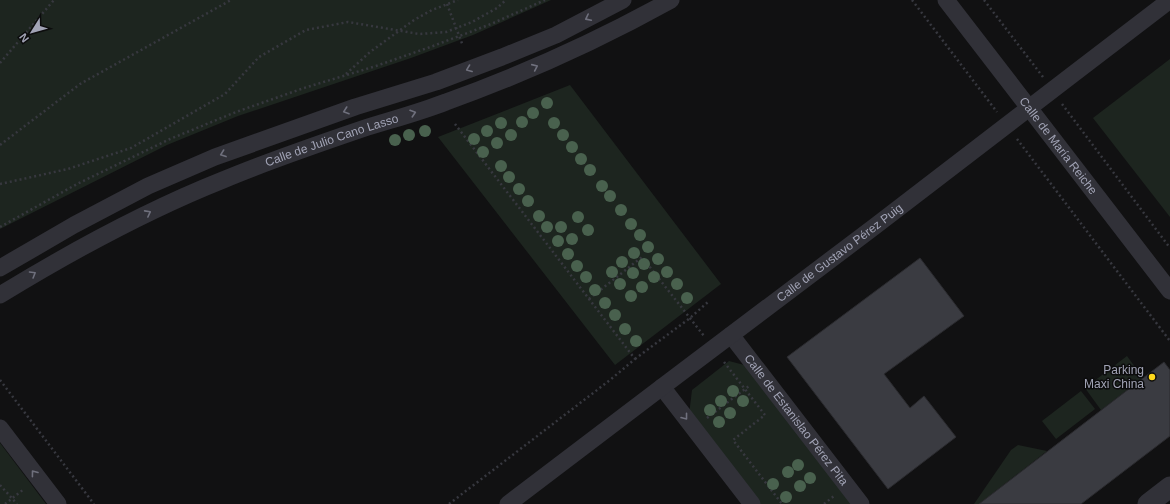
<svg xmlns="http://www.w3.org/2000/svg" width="1170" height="504" font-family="Helvetica,sans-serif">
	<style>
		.green { fill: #1d251f }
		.building { fill: #3a3b41; stroke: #2b2b2f }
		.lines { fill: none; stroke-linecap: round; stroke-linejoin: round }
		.path { stroke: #37383f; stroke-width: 2.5; stroke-dasharray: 2 3; stroke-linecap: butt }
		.minor { stroke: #313138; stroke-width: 17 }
		.tertiary { stroke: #313138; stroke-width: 21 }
		.tree { fill: #49614e }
		.oneway { stroke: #6f707d }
		.poi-dot { fill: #ffd91c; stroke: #0c0c0d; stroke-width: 1.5 }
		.labels { text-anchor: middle; stroke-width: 3; stroke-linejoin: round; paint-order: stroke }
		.street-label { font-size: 12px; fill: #a1a3b5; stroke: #0c0c0d }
		.poi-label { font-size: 12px; fill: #a1a3b5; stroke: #0c0c0d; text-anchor: end }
	</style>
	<rect width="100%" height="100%" fill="#111112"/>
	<g class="green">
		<path d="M0,0h551l-78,35 -62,23 -173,58 -71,29 -167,84z"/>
		<path d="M1170,59v158l-77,-99z"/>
		<path d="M570,85l151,199 -106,81 -177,-228z"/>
		<path d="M1127,356l16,22 -42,32 -16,-22z"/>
		<path d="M729,361l19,5 106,138h-96l-69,-89 3,-25z"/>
		<path d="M1081,391l14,18 -39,30 -14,-18z"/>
		<path d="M0,443l46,61h-46z"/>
		<path d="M1018,445l29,6 -68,53h-5l37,-54z"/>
	</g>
	<g class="building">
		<path d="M920,258l44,58 -80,58 26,34 14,-12 32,41 -68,52 -101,-132z"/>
		<path d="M1164,362l6,8v66l-89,68h-102z"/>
	</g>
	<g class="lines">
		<g class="path">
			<path d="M912,0l85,112"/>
			<path d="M984,0l59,77"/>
			<path d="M447,4l16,42"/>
			<path d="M0,63l54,-63"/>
			<path d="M346,74l24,-22 44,-32 18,-10 26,-10"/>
			<path d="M1062,104l108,144"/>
			<path d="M1017,139l153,202"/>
			<path d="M0,145l80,-61 151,-84"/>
			<path d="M0,184l68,-15 63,-21 94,-54 34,-37 47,-27 42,-8 71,12 27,-2 26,-10 25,-14 9,-8"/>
			<path d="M0,227l77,-43 93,-45 66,-27 68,-24 72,-22 57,-20 58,-22 54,-24"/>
			<path d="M589,299l53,-42 62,79"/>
			<path d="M635,359l55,-41 18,-16"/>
			<path d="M724,362l41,53 -32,25 49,64"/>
			<path d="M0,380l94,124"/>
			<path d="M707,418l42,-32"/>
			<path d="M0,485l17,19"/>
			<path d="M5,504l19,-15"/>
			<path d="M449,504l161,-124 25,-21 -180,-235"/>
			<path d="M824,504l10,-8"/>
		</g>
		<g class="minor">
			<path id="s1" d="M946,0l224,291"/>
			<path d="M0,268l74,-43 74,-39 67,-29 140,-50 81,-25 66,-25 54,-22 67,-35"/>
			<path id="s2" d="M0,295c72,-44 145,-84 223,-115 45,-19 92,-35 139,-51 28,-9 56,-16 84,-27 78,-28 153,-62 225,-102"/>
			<path id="s3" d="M731,335l130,169"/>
			<path d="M662,387l90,117"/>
			<path d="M0,428l58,76"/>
			<path id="s4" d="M508,504l154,-117 212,-160 198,-152 98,-75"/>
		</g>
		<path class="tertiary" d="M1148,504l22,-17"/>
	</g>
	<g class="tree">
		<circle cx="547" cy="103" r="6"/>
		<circle cx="533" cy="113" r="6"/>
		<circle cx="522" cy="122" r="6"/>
		<circle cx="501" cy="123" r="6"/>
		<circle cx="554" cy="123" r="6"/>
		<circle cx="425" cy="131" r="6"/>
		<circle cx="487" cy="131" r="6"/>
		<circle cx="409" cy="135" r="6"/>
		<circle cx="511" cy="135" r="6"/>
		<circle cx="563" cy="135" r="6"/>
		<circle cx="474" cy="139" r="6"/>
		<circle cx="395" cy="140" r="6"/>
		<circle cx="497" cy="143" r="6"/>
		<circle cx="572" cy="147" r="6"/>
		<circle cx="483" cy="152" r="6"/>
		<circle cx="581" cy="159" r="6"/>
		<circle cx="501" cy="166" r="6"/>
		<circle cx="590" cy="170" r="6"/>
		<circle cx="509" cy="177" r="6"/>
		<circle cx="602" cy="186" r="6"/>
		<circle cx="519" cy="189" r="6"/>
		<circle cx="610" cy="196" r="6"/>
		<circle cx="528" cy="201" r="6"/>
		<circle cx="621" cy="210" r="6"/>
		<circle cx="539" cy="216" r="6"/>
		<circle cx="578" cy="217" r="6"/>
		<circle cx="631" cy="224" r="6"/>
		<circle cx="547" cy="227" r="6"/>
		<circle cx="561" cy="227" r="6"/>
		<circle cx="588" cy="230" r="6"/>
		<circle cx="640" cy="235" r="6"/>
		<circle cx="572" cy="239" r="6"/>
		<circle cx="558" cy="241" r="6"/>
		<circle cx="648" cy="247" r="6"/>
		<circle cx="634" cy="253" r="6"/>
		<circle cx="568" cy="254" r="6"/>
		<circle cx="658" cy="259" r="6"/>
		<circle cx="622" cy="262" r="6"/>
		<circle cx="644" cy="264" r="6"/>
		<circle cx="577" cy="266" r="6"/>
		<circle cx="612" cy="272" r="6"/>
		<circle cx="667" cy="272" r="6"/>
		<circle cx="633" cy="273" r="6"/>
		<circle cx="586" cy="277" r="6"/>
		<circle cx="654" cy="277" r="6"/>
		<circle cx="620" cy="284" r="6"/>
		<circle cx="677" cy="284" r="6"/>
		<circle cx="642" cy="287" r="6"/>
		<circle cx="595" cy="290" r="6"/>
		<circle cx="631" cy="296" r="6"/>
		<circle cx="687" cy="298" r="6"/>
		<circle cx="605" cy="303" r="6"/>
		<circle cx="615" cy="315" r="6"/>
		<circle cx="625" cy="329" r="6"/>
		<circle cx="636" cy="341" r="6"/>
		<circle cx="733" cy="391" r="6"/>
		<circle cx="721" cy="401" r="6"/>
		<circle cx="743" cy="401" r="6"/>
		<circle cx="710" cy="410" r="6"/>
		<circle cx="730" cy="413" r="6"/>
		<circle cx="719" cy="422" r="6"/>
		<circle cx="798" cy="465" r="6"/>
		<circle cx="788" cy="472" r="6"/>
		<circle cx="810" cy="478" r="6"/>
		<circle cx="773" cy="484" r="6"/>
		<circle cx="800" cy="486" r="6"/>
		<circle cx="786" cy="497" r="6"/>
	</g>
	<defs><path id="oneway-chevron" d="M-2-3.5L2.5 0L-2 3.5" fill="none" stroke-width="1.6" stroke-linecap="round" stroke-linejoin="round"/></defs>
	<g class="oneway">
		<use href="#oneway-chevron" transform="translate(588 18) rotate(153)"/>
		<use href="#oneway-chevron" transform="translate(535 67) rotate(-24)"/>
		<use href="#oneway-chevron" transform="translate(469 69) rotate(159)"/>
		<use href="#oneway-chevron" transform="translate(346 111) rotate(161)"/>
		<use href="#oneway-chevron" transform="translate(413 113) rotate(-18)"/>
		<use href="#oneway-chevron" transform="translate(223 154) rotate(160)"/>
		<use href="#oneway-chevron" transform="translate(148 213) rotate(-28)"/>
		<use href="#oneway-chevron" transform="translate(33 274) rotate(-31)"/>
		<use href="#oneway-chevron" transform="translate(685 417) rotate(52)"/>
		<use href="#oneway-chevron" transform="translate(34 473) rotate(-127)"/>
	</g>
	<circle class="poi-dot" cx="1152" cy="377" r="4"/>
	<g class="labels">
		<g class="street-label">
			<text dy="4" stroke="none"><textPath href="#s2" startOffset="367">Calle de Julio Cano Lasso</textPath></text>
			<text dy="4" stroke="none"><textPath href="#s1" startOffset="184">Calle de María Reiche</textPath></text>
			<text dy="4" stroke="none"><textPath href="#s4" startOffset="416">Calle de Gustavo Pérez Puig</textPath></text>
			<text dy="4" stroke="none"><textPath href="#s3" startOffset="107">Calle de Estanislao Pérez Pita</textPath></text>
		</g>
		<g class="poi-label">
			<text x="1144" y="374">Parking<tspan x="1144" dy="14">Maxi China</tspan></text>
		</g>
	</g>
	<g transform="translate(32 32) rotate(233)" stroke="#0c0c0d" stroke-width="3" paint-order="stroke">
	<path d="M0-3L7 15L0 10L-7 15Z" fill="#a1a3b5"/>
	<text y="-6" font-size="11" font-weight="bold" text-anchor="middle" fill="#a1a3b5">N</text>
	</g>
</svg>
